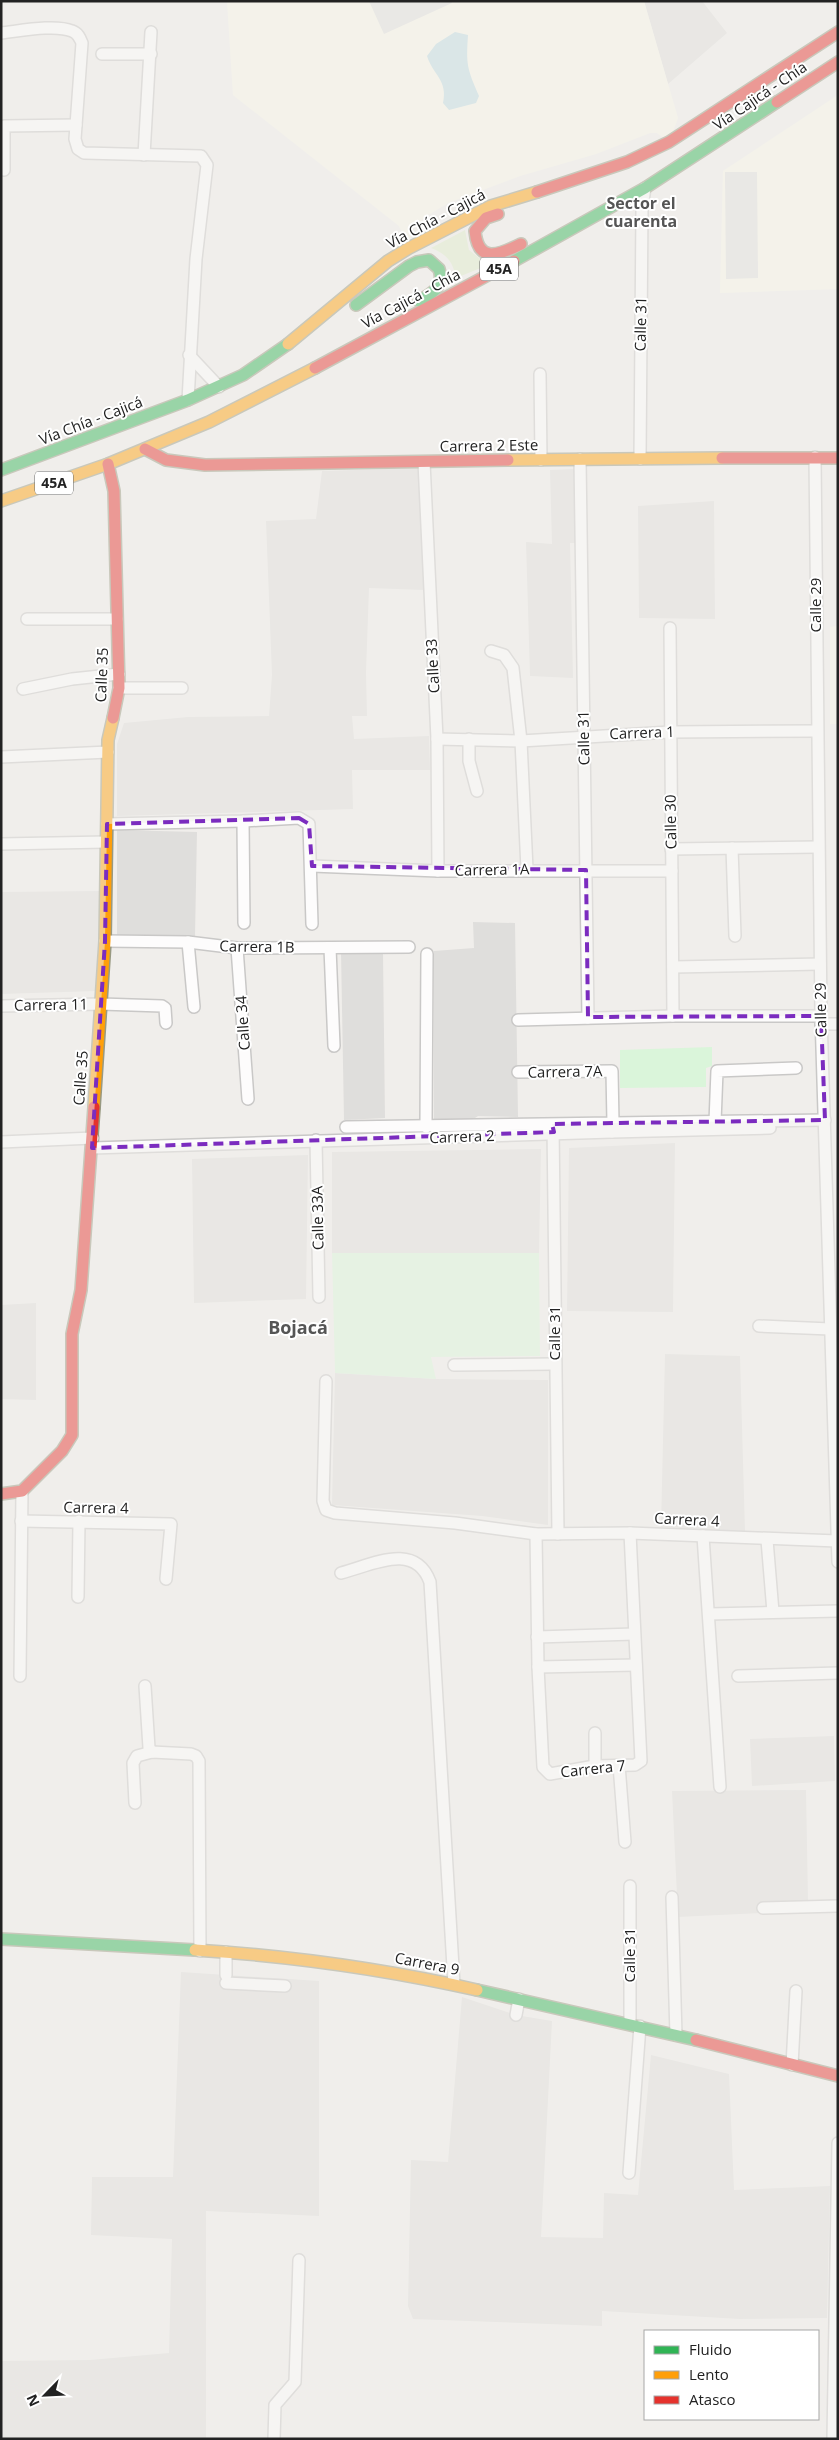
<svg xmlns="http://www.w3.org/2000/svg" width="839" height="2440" font-family="'Open Sans',sans-serif">
	<style>
		.residential { fill: #dfdedc }
		.education { fill: #f8f7e8 }
		.grass { fill: #ddeccb }
		.park { fill: #daf5da }
		.parking { fill: #e0dfde }
		.water { fill: #bfdbe3 }
		.lines { fill: none; stroke-linecap: round; stroke-linejoin: round }
		.street-casing { stroke: #c9c8c7; stroke-width: 14 }
		.fast-casing { stroke: #999a82; stroke-width: 14 }
		.slow-casing { stroke: #999a82; stroke-width: 14 }
		.jam-casing { stroke: #999a82; stroke-width: 14 }
		.street { stroke: #fdfcfc; stroke-width: 11 }
		.fast { stroke: #30b455; stroke-width: 11 }
		.slow { stroke: #ff9f0a; stroke-width: 11 }
		.jam { stroke: #e5322d; stroke-width: 11 }
		.marked { fill: none; stroke: #7b2cbf; stroke-width: 4; stroke-dasharray: 10 6; stroke-linejoin: round }
		.labels { text-anchor: middle; stroke-width: 4; stroke-linejoin: round; paint-order: stroke }
		.shield { fill: #fff; stroke: #646464; stroke-width: 1 }
		.shield-label { font-size: 14px; font-weight: bold; fill: #222 }
		.street-label { font-size: 15px; fill: #222; stroke: #fff }
		.neighbourhood-label { font-size: 16px; font-weight: bold; fill: #555; stroke: #fff }
		.quarter-label { font-size: 18px; font-weight: bold; fill: #555; stroke: #fff }
	</style>
	<rect width="100%" height="100%" fill="#f0eeeb"/>
	<g class="residential">
		<path d="M644,1h58l25,32 -59,51z"/>
		<path d="M420,468l4,122 -55,-2 -3,84 1,44h-15l2,23 75,-3 1,34h-78l1,39 -236,7v-72l7,-21 64,-6 81,-1 3,-41 -6,-154 50,-2 6,-48z"/>
		<path d="M575,469l1,74h-6l3,135 -43,-2 -4,-134 26,2 -2,-74z"/>
		<path d="M714,501l1,118 -76,-1 -1,-112z"/>
		<path d="M117,830l80,2 -2,104 -78,-1z"/>
		<path d="M100,891l-4,100 -95,3v-102z"/>
		<path d="M473,922l42,1 3,194 -40,-1 -6,4 -38,1v-170l40,-3z"/>
		<path d="M341,952l42,1 2,165 -41,2z"/>
		<path d="M675,1143l-2,169 -106,-1 2,-163z"/>
		<path d="M541,1149l-2,104h-207v-101z"/>
		<path d="M308,1155l-2,144 -112,4 -2,-144z"/>
		<path d="M36,1303v97l-35,-1v-94z"/>
		<path d="M665,1354l75,2 5,175 -84,-4z"/>
		<path d="M335,1373l101,6 112,1v145l-66,-9 -150,-11z"/>
		<path d="M834,1736l1,45 -83,5 -2,-47z"/>
		<path d="M806,1790l2,111 -40,1 -7,11 -83,4 -6,-126z"/>
		<path d="M181,1972l138,9v235l-113,-5v228h-205v-78l89,-1 79,-7 3,-114 -81,-4 1,-58h81z"/>
		<path d="M462,1997l54,18 36,6 -11,216 62,1 1,-45 34,2 13,-140 78,19 5,116 96,-4 -3,132 -87,1 -138,-8v15l-189,-7 -5,-13 3,-146 37,2z"/>
	</g>
	<g class="education">
		<path d="M227,1h417l34,117 -9,24 -12,-9h-7l-54,21 -76,22 -72,27 -23,14 -13,13 -3,18 -10,-22 -166,-131z"/>
		<path d="M838,95v194l-118,4 3,-122z"/>
		<path d="M838,626v98h-8v-97z"/>
	</g>
	<path class="grass" d="M465,230l4,20 19,15 -32,13c-3,-16 -9,-24 -25,-30z"/>
	<g class="park">
		<path d="M712,1047v19l-6,2v19l-86,1v-38z"/>
		<path d="M332,1253h207l1,103 -109,1 5,22 -101,-6z"/>
	</g>
	<g class="parking">
		<path d="M369,1h82l1,2 -68,31z"/>
		<path d="M725,172h32l1,106 -32,1z"/>
	</g>
	<path class="water" d="M455,32l13,3c-2,30 -1,33 11,61l-3,7 -27,7 -6,-7c5,-23 -10,-28 -16,-47l9,-12z"/>
	<g class="lines">
		<g class="street-casing">
			<g id="street">
				<path d="M1,33c19,-2 54,-9 71,-2 6,2 8,7 10,12l-7,96 3,10 6,4 117,3 6,9 -11,94 -8,141"/>
				<path d="M102,54h49"/>
				<path d="M144,155l7,-123"/>
				<path d="M4,170v-44l72,-1"/>
				<path d="M189,355l30,32"/>
				<path d="M540,374l1,86"/>
				<path d="M815,457l6,559 17,546"/>
				<path d="M580,459l8,559"/>
				<path d="M640,459l2,-251 3,-20"/>
				<path d="M424,462l13,277 1,132"/>
				<path d="M27,619h90"/>
				<path d="M670,628l3,388"/>
				<path d="M491,651l13,4 9,13 8,73 6,128"/>
				<path d="M119,688h63"/>
				<path d="M23,689l49,-10 47,-5"/>
				<path d="M437,739l84,2 149,-9 147,-1"/>
				<path d="M469,739v22l8,30"/>
				<path d="M1,757l107,-5"/>
				<path d="M243,821l1,102"/>
				<path d="M107,824l136,-3 56,-3 10,6 3,100"/>
				<path d="M1,844l105,-2"/>
				<path d="M732,848l3,88"/>
				<path d="M671,849l147,-2"/>
				<path d="M312,866l126,5h234"/>
				<path d="M105,941l83,1 49,6 172,-1"/>
				<path d="M188,942l6,65"/>
				<path d="M237,948l11,151"/>
				<path d="M330,948l4,98"/>
				<path d="M673,967l147,-3"/>
				<path d="M1,1006l100,-2 61,2 3,2 1,15"/>
				<path d="M518,1020l155,-4h148"/>
				<path d="M821,1024h17"/>
				<path d="M715,1122l2,-51 79,-3"/>
				<path d="M553,1126l5,408"/>
				<path d="M346,1127l267,-4 -1,-52 -94,1"/>
				<path d="M426,1127l1,-173"/>
				<path d="M612,1132l158,-4"/>
				<path d="M316,1140l3,157"/>
				<path d="M1,1142l92,-4"/>
				<path d="M92,1148l520,-16 1,-9 212,-3"/>
				<path d="M759,1326l71,3"/>
				<path d="M454,1365l101,-1"/>
				<path d="M326,1381l-3,120 3,9 9,3 120,10 81,11 94,-1 207,8"/>
				<path d="M21,1521l150,3 -5,55"/>
				<path d="M536,1534l2,133 5,100 7,7 45,-8 40,-1 6,-4 -11,-228"/>
				<path d="M703,1536l17,251"/>
				<path d="M767,1540l6,72"/>
				<path d="M341,1573c31,-8 74,-32 89,9l24,402"/>
				<path d="M78,1597l1,-76"/>
				<path d="M709,1614l129,-3"/>
				<path d="M537,1637l97,-3"/>
				<path d="M538,1667l98,-2"/>
				<path d="M20,1676l2,-185"/>
				<path d="M738,1676l100,-3"/>
				<path d="M145,1686l4,62 3,4"/>
				<path d="M595,1733v33"/>
				<path d="M619,1765l6,77"/>
				<path d="M135,1803l-2,-40 4,-7 15,-4 39,2 5,2 3,5 1,190"/>
				<path d="M630,1886v138"/>
				<path d="M672,1897l4,138"/>
				<path d="M763,1908l75,-2"/>
				<path d="M226,1975v-23"/>
				<path d="M226,1983l59,3"/>
				<path d="M516,2015l3,-16"/>
				<path d="M792,2065l4,-74"/>
				<path d="M629,2173l11,-147"/>
				<path d="M274,2439l1,-34 20,-23 4,-122"/>
				<path d="M833,2439l5,-296"/>
			</g>
		</g>
		<g class="fast-casing">
			<g id="fast">
				<path d="M514,261l131,-73 132,-86"/>
				<path d="M356,305l53,-39 8,-4 12,-2 10,9c6,18 -7,24 -20,32"/>
				<path d="M1,470l187,-70 55,-25 45,-31"/>
				<path d="M1,1939l194,11"/>
				<path d="M477,1990l219,50"/>
			</g>
		</g>
		<g class="slow-casing">
			<g id="slow">
				<path d="M288,344l100,-83 21,-13 82,-42 46,-14"/>
				<path d="M508,460l214,-2"/>
				<path d="M1,501l107,-37 101,-42 106,-54"/>
				<path d="M94,1107l11,-166 3,-201 5,-22"/>
				<path d="M195,1950c95,6 189,19 282,40"/>
			</g>
		</g>
		<g class="jam-casing">
			<g id="jam">
				<path d="M777,102l61,-40"/>
				<path d="M537,192l90,-30 42,-20 169,-110"/>
				<path d="M498,214l-12,4 -11,13c3,33 24,24 46,13"/>
				<path d="M315,368l199,-107"/>
				<path d="M145,449l21,11 39,5 303,-5"/>
				<path d="M722,458h116"/>
				<path d="M108,464l6,27 5,197 -6,30"/>
				<path d="M1,1494l21,-3 40,-40 10,-16v-101l9,-44 13,-183"/>
				<path d="M696,2040l142,36"/>
			</g>
		</g>
		<use href="#street" class="street"/>
		<use href="#fast" class="fast"/>
		<use href="#slow" class="slow"/>
		<use href="#jam" class="jam"/>
	</g>
	<path d="M0 0H839V2440H0ZM299,818l10,6 3,42 274,4 2,147 233,-1 4,104 -273,4 2,8 -462,16 13,-207 2,-117z" fill="#f0eeeb" fill-opacity=".55" fill-rule="evenodd"/>
	<path class="marked" d="M299,818l10,6 3,42 274,4 2,147 233,-1 4,104 -273,4 2,8 -462,16 13,-207 2,-117z"/>
	<g class="labels">
		<g class="shield">
			<rect x="480" y="257.5" width="38" height="23" rx="4"/>
			<rect x="35" y="471.5" width="38" height="23" rx="4"/>
		</g>
		<g class="shield-label">
			<text x="499" y="274">45A</text>
			<text x="54" y="488">45A</text>
		</g>
		<g class="street-label">
			<text transform="translate(760 96) rotate(-34)" y="5">Vía Cajicá - Chía</text>
			<text transform="translate(436 219) rotate(-28)" y="5">Vía Chía - Cajicá</text>
			<text transform="translate(411 299) rotate(-28)" y="5">Vía Cajicá - Chía</text>
			<text transform="translate(641 324) rotate(-89)" y="5">Calle 31</text>
			<text transform="translate(91 421) rotate(-21)" y="5">Vía Chía - Cajicá</text>
			<text transform="translate(489 446) rotate(-1)" y="5">Carrera 2 Este</text>
			<text transform="translate(816 605) rotate(-90)" y="5">Calle 29</text>
			<text transform="translate(433 666) rotate(-93)" y="5">Calle 33</text>
			<text transform="translate(102 675) rotate(-88)" y="5">Calle 35</text>
			<text transform="translate(642 733) rotate(-2)" y="5">Carrera 1</text>
			<text transform="translate(584 738) rotate(-91)" y="5">Calle 31</text>
			<text transform="translate(671 822) rotate(-91)" y="5">Calle 30</text>
			<text transform="translate(492 870) rotate(-1)" y="5">Carrera 1A</text>
			<text transform="translate(257 947) rotate(1)" y="5">Carrera 1B</text>
			<text transform="translate(51 1005) rotate(-1)" y="5">Carrera 11</text>
			<text transform="translate(821 1010) rotate(-91)" y="5">Calle 29</text>
			<text transform="translate(243 1023) rotate(-94)" y="5">Calle 34</text>
			<text transform="translate(565 1072) rotate(-1)" y="5">Carrera 7A</text>
			<text transform="translate(81 1078) rotate(-86)" y="5">Calle 35</text>
			<text transform="translate(462 1137) rotate(-2)" y="5">Carrera 2</text>
			<text transform="translate(318 1218) rotate(-91)" y="5">Calle 33A</text>
			<text transform="translate(555 1333) rotate(-90)" y="5">Calle 31</text>
			<text transform="translate(96 1508) rotate(1)" y="5">Carrera 4</text>
			<text transform="translate(687 1520) rotate(3)" y="5">Carrera 4</text>
			<text transform="translate(593 1769) rotate(-6)" y="5">Carrera 7</text>
			<text transform="translate(630 1955) rotate(-90)" y="5">Calle 31</text>
			<text transform="translate(427 1964) rotate(11)" y="5">Carrera 9</text>
		</g>
		<g class="neighbourhood-label">
			<text x="641" y="209">Sector el<tspan x="641" dy="18">cuarenta</tspan></text>
		</g>
		<g class="quarter-label">
			<text x="298" y="1334">Bojacá</text>
		</g>
	</g>
	<rect width="839" height="2440" fill="none" stroke="#222222" stroke-width="5"/>
	<rect x="644" y="2330" width="175" height="90" fill="#ffffff" stroke="#a7a7a7"/>
	<rect x="654" y="2346" width="25" height="8" fill="#30b455" stroke="#a7a7a7"/>
	<text x="689" y="2355" font-size="15" fill="#222222">Fluido</text>
	<rect x="654" y="2371" width="25" height="8" fill="#ff9f0a" stroke="#a7a7a7"/>
	<text x="689" y="2380" font-size="15" fill="#222222">Lento</text>
	<rect x="654" y="2396" width="25" height="8" fill="#e5322d" stroke="#a7a7a7"/>
	<text x="689" y="2405" font-size="15" fill="#222222">Atasco</text>
	<g transform="translate(45 2395) rotate(246)" stroke="#ffffff" stroke-width="4" paint-order="stroke">
	<path d="M0-4L9 19L0 12L-9 19Z" fill="#222222"/>
	<text y="-8" font-size="14" font-weight="bold" text-anchor="middle" fill="#222222">N</text>
	</g>
</svg>
